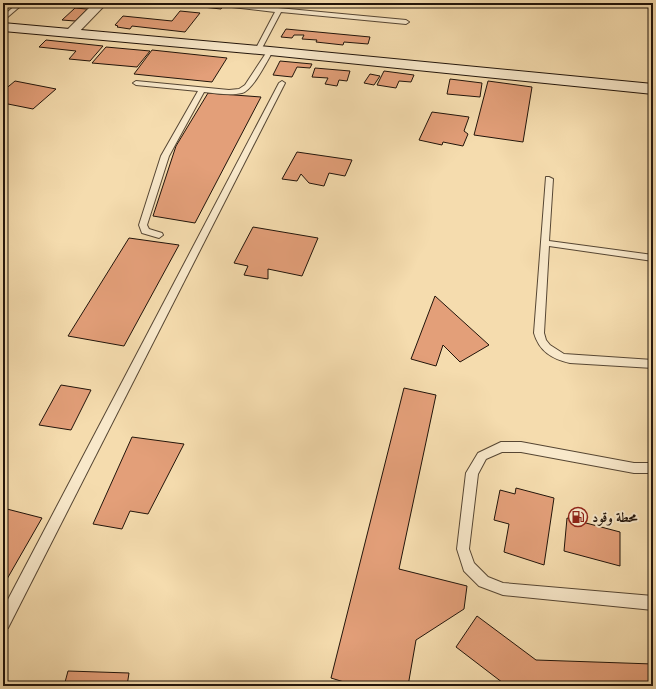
<svg xmlns="http://www.w3.org/2000/svg" width="656" height="689" font-family="'IM FELL English',Amiri,serif">
	<style>
		.building { fill: #e39f79; stroke: #21140a }
		.lines { fill: none; stroke-linecap: round; stroke-linejoin: round }
		.lane-casing { stroke: #564633; stroke-width: 2 }
		.street-casing { stroke: #564633; stroke-width: 2 }
		.secondary-casing { stroke: #21140a; stroke-width: 2 }
		.lane { fill: #f8e8ca; fill-rule: evenodd }
		.street { fill: #f8e8ca; fill-rule: evenodd }
		.secondary { fill: #f8e8ca; fill-rule: evenodd }
		.labels { text-anchor: middle; stroke-width: 4; stroke-linejoin: round; paint-order: stroke }
		.near-poi-label { font-size: 14px; font-weight: bold; fill: #21140a; stroke: #f8e8ca; text-anchor: start }
	</style>
	<rect width="100%" height="100%" fill="#f5dcae"/>
	<filter id="stains"><feTurbulence type="fractalNoise" baseFrequency=".005" numOctaves="4"/><feColorMatrix values="0 0 0 0 .2 0 0 0 0 .09 0 0 0 0 .02 0 0 0 .5 -.17"/></filter>
	<radialGradient id="worn" r=".72"><stop offset=".6" stop-color="#630" stop-opacity="0"/><stop offset="1" stop-color="#630" stop-opacity=".3"/></radialGradient>
	<g class="building">
		<path d="M3,3h11l-11,9z"/>
		<path d="M42,3h42l-5,4z"/>
		<path d="M185,3h30l10,1 -4,5 -37,-4z"/>
		<path d="M307,3h21l-1,3z"/>
		<path d="M75,8l12,1 -12,12 -13,-1z"/>
		<path d="M180,11l20,2 -15,19 -53,-6 -2,3 -13,-2 1,-1 -3,-1 8,-9 49,5z"/>
		<path d="M286,29l84,8 -2,7 -24,-2 -1,3 -27,-3 1,-2 -15,-1 2,-4h-10l-2,3 -11,-1z"/>
		<path d="M46,40l57,6 -13,15 -21,-2 7,-8 -37,-4z"/>
		<path d="M106,47l44,4 -13,16 -45,-4z"/>
		<path d="M152,50l75,8 -15,24 -78,-8z"/>
		<path d="M280,61l32,3 -2,4 -13,-1 -5,10 -19,-2z"/>
		<path d="M315,68l35,3 -3,10 -8,-1 -2,6 -12,-2 3,-6 -16,-1z"/>
		<path d="M384,71l30,4 -3,7 -12,-1 -3,7 -19,-3z"/>
		<path d="M370,74l10,2 -6,9 -10,-2z"/>
		<path d="M450,79l32,4 -2,14 -33,-3z"/>
		<path d="M15,81l41,8 -23,20 -30,-6v-12z"/>
		<path d="M488,81l44,6 -9,55 -49,-7z"/>
		<path d="M208,93l53,4 -66,126 -42,-7 23,-70z"/>
		<path d="M432,112l37,5 -5,14 4,3 -5,12 -20,-4 -1,3 -23,-5z"/>
		<path d="M297,152l55,8 -7,16 -16,-3 -5,13 -15,-3 -8,-9 -4,7 -15,-2z"/>
		<path d="M253,227l65,11 -16,38 -34,-7v10l-24,-4 4,-9 -14,-3z"/>
		<path d="M129,238l50,7 -55,101 -56,-10z"/>
		<path d="M435,296l54,49 -29,17 -17,-17 -7,21 -25,-7z"/>
		<path d="M61,385l30,5 -20,40 -32,-5z"/>
		<path d="M404,388l32,7 -37,174 68,17 -3,23 -48,31 -8,46h-51l-26,-8z"/>
		<path d="M132,437l52,7 -36,70 -18,-3 -8,18 -29,-5z"/>
		<path d="M516,488l38,10 -10,67 -40,-13 5,-28 -15,-4 6,-30 15,4z"/>
		<path d="M3,508l39,10 -39,68z"/>
		<path d="M567,518l53,14v34l-56,-15z"/>
		<path d="M477,616l59,44 117,4v22h-146l-51,-39z"/>
		<path d="M68,671l61,2 -2,13h-63z"/>
	</g>
	<g class="lines">
		<g class="lane-casing">
			<g id="lane">
				<path d="M18,3h6l-21,18v-5z"/>
				<path d="M234,4l172,16 3,2 -3,2 -125,-12 -20,38 -3,2 -3,-2 20,-38 -43,-5 -1,-1z"/>
				<path d="M268,50l5,1c-6,10 -20,39 -31,42 -12,3 -26,0 -38,-1l-35,64 -22,69 2,4 13,4 1,2 -4,3 -17,-5 -3,-8 22,-69 37,-65 -62,-6 -3,-2 3,-2 93,9 10,-1 6,-4z"/>
				<path d="M282,81l3,2 -277,545 -5,2v-21l276,-526z"/>
				<path d="M546,177h3l4,2 -4,62 104,14v6l-104,-15 -5,87 2,7 4,5 14,9 89,6v8l-83,-5c-18,-4 -31,-12 -36,-30z"/>
				<path d="M501,442h20l113,21h19v10h-19l-113,-21h-19l-16,7 -8,15 -9,75 5,14 14,14 15,6 150,13v14l-150,-15 -24,-9 -15,-15 -7,-22 9,-76 12,-20z"/>
			</g>
		</g>
		<g class="street-casing">
			<path id="street" d="M94,3h13l-32,33h-8l-2,-3 2,-3z"/>
		</g>
		<g class="secondary-casing">
			<path id="secondary" d="M3,23l267,24 383,37v10l-383,-39 -267,-24z"/>
		</g>
		<use href="#lane" class="lane"/>
		<use href="#street" class="street"/>
		<use href="#secondary" class="secondary"/>
	</g>
	<defs>
		<g id="fuel-ring" transform="scale(1)"><circle r="9.5" fill="#f8e8ca" stroke="#8f2418" stroke-width="1.5"/><path d="M-5.5-6h7V0h2V4h1.3V-2.5L3-4.5l.8-.8L6-3V5H2.5V1h-1V6h-7ZM-4.2-4.7v3.2H.2V-4.7Z" fill="#8f2418"/></g>
	</defs>
	<g fill-rule="evenodd">
		<use href="#fuel-ring" x="578" y="517"/>
	</g>
	<g class="labels">
		<g class="near-poi-label">
			<text x="592" y="522">محطة وقود</text>
		</g>
	</g>
	<rect width="656" height="689" fill="none" stroke="#f5dcae" stroke-width="16"/>
	<rect x="4" y="4" width="648" height="681" fill="none" stroke="#21140a" stroke-width="2"/>
	<rect x="8" y="8" width="640" height="673" fill="none" stroke="#21140a"/>
	<rect width="100%" height="100%" filter="url(#stains)"/>
	<rect width="100%" height="100%" fill="url(#worn)"/>
</svg>
